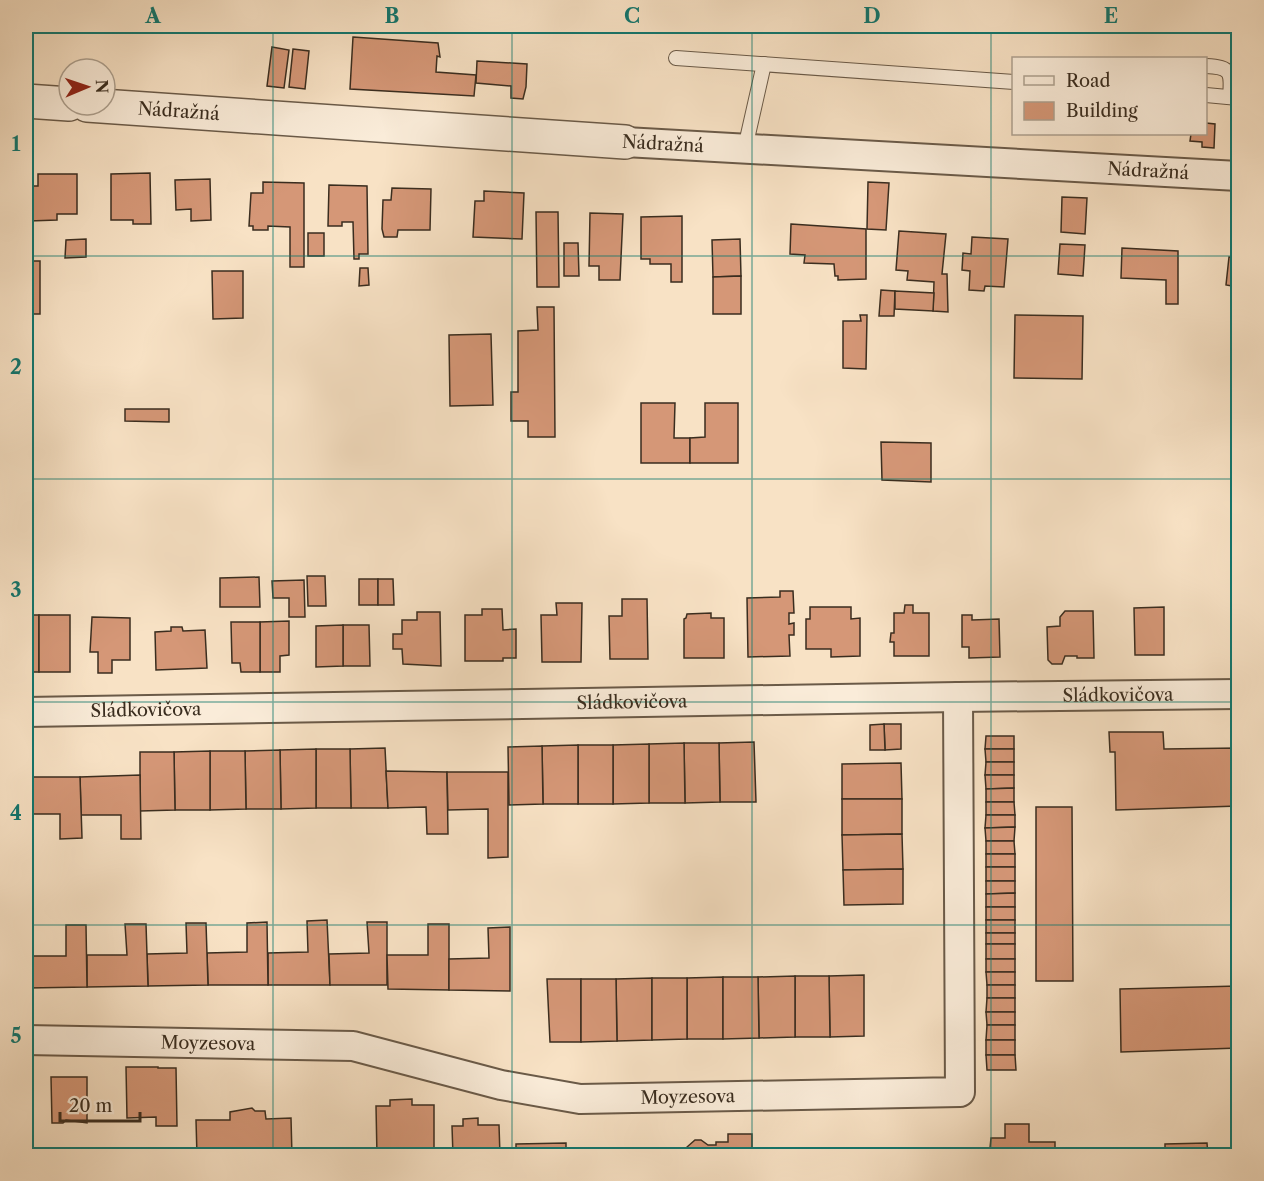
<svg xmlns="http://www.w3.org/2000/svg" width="1264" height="1181" font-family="'Libre Caslon Text',serif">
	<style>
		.building { fill: #d59777; stroke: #3a2d1f; stroke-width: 1.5 }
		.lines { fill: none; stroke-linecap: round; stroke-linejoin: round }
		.service-casing { stroke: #6a5a48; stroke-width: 16 }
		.minor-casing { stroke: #6a5a48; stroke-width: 32 }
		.tertiary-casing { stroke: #6a5a48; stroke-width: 36 }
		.service { stroke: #faecd9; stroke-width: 14 }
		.minor { stroke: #faecd9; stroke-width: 28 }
		.tertiary { stroke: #faecd9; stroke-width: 33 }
		.grid { fill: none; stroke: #0f766e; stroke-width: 1.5; stroke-opacity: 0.55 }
		.labels { text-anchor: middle; stroke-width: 6; stroke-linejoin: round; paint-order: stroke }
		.street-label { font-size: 18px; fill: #3a2d1f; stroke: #faecd9 }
		.neatline { fill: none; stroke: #0f766e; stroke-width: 2 }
		.grid-label { font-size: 20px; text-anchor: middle; font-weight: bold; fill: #0f766e }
	</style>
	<rect width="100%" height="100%" fill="#f8e2c5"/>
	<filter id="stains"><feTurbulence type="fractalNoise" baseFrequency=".00333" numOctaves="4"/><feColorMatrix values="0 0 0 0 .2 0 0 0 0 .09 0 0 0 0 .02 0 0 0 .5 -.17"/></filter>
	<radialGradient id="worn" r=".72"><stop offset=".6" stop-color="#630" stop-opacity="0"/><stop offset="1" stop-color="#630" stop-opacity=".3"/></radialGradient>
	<g class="building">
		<path d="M353,37l85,6 2,14 -3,-1 -1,16 40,3 -2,21 -124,-7z"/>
		<path d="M272,47l17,3 -5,38 -17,-2z"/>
		<path d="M293,49l16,2 -4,38 -16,-2z"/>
		<path d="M477,61l50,3 -1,23 -3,12 -12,-1v-12l-35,-3z"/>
		<path d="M1206,123l9,1 -1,24 -12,-1v-5l-12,-1 1,-7h15z"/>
		<path d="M150,173l1,51h-18v-4h-22v-46z"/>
		<path d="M38,174h39v40h-20v6l-28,1v-35h9z"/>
		<path d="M210,179l1,41 -20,1v-12l-15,1 -1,-30z"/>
		<path d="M263,182l41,1v84h-14v-40l-22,-1v4h-15v-4h-4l2,-33h12z"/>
		<path d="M868,182l21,1 -3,47 -19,-1z"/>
		<path d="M329,185l38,1 1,68h-9v5h-5l-1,-37h-11v4h-14z"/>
		<path d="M392,188l39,1 -1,41h-32l-1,7h-13l-2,-8 1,-29h8z"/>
		<path d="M484,191l40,2 -2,46 -49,-2 2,-36h9z"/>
		<path d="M1062,197l25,1 -2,36 -24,-2z"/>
		<path d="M536,212h22l1,75h-22z"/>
		<path d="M590,213l33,1 -3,66h-21v-14h-10z"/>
		<path d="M682,216v66h-11v-18h-21v-5h-9v-42z"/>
		<path d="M791,224l75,5v50l-28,1v-4h-3l-1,-12 -30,-1 1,-8 -15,-1z"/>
		<path d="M899,231l47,3 -4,40h5l1,38 -15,-1 1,-29 -27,-2 1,-9 -12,-1z"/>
		<rect x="308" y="233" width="16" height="23"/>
		<path d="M972,237l36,2 -4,48 -19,-1 -1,5 -15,-1 1,-19 -8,-1 1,-17 8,1z"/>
		<path d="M86,239v18l-21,1 1,-18z"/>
		<path d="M740,239l1,37 -28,1 -1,-37z"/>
		<path d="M564,243h14l1,33h-15z"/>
		<path d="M1060,244l25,1 -2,31 -25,-2z"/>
		<path d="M1122,248l56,3v53h-12v-24l-45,-2z"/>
		<path d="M1229,257l9,1v29l-12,-2z"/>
		<rect x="26" y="261" width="14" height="53"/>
		<path d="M360,268h8l1,17 -10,1z"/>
		<path d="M212,271h31v47l-30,1z"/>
		<path d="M741,276v38h-28v-37z"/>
		<path d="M881,290l14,1 -1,25h-15z"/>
		<path d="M895,291l39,2 -1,18 -38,-2z"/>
		<path d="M537,307h17l1,130h-27v-16h-17v-29h7v-61l20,-1z"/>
		<path d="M860,315h7l-1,54 -23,-1v-47h18z"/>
		<path d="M1015,315l68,1 -1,63 -68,-1z"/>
		<path d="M491,334l2,71 -43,1 -1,-71z"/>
		<path d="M641,403h34l-1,35h16v25h-49z"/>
		<path d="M705,403h33v60h-48v-25l15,-1z"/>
		<path d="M125,409h44v13l-44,-1z"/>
		<path d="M881,442l50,1v39l-49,-2z"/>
		<path d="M307,576h18l1,30h-18z"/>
		<path d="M259,577l1,30h-40v-29z"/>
		<rect x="359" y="579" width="19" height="26"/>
		<path d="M378,579h15l1,26h-16z"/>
		<path d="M304,580l1,37h-16v-19h-16l-1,-17z"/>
		<path d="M780,591h13l1,22h-5v11l5,-1v12h-5l1,21 -42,1 -1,-59 33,-1z"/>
		<path d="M622,599h25l1,60h-38l-1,-43h13z"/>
		<path d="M556,603h26l-1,59h-39l-1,-47h16z"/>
		<path d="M905,605h8v8h16v43h-35v-14h-4l1,-9h3v-20h10z"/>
		<rect x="1233" y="605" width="5" height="46"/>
		<path d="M810,607h41v12l9,-1v38l-29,1v-8h-25v-30h4z"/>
		<path d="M1164,607v48h-29l-1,-47z"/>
		<path d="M482,609h20l1,21 13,-1v29h-13v3h-38v-46h17z"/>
		<path d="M1065,611h28l1,47h-17v-2h-12l-3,8h-10l-4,-4 -1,-33 13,-1v-9z"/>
		<path d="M417,612h23l1,54 -38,-2 -1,-15h-9v-15h9v-14h15z"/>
		<path d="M711,613v5h13v40h-40v-39l2,-1 1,-4z"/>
		<rect x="26" y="615" width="13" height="57"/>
		<rect x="39" y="615" width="31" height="57"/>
		<path d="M962,615h10v5l27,-1 1,38 -31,1v-11h-7z"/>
		<path d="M92,617l38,1v42h-18v13h-14v-21h-8z"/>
		<path d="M289,621v34l-9,1v16h-20v-50z"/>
		<path d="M231,622h29v50h-19l-1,-9h-8z"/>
		<path d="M343,625h26l1,41h-27z"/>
		<path d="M343,625v41l-27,1v-41z"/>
		<path d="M171,627h11l1,4 22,-1 2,38 -51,2 -1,-38 16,-1z"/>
		<path d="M884,724h17v25l-16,1z"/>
		<path d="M884,724l1,26h-15v-25z"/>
		<path d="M1109,732h54l1,17 74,-1v58l-122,4 -1,-58h-5z"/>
		<path d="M986,736h28v13h-29z"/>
		<path d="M754,742l2,60h-36l-1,-59z"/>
		<path d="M684,743h35l1,59 -35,1z"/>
		<path d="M684,743l1,60h-36v-59z"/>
		<path d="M649,744v59l-36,1v-59z"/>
		<rect x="578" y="745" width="35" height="59"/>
		<path d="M578,745v59h-35l-1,-58z"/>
		<path d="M542,746l1,58 -34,1 -1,-58z"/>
		<path d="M385,748l3,60h-37l-1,-59z"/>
		<path d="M316,749h34l1,59h-35z"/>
		<path d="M316,749v59l-35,1 -1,-59z"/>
		<path d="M985,749h29v13h-28z"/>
		<path d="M280,750l1,59h-35l-1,-58z"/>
		<path d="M210,751h35l1,58 -36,1z"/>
		<path d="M210,751v59h-35l-1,-58z"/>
		<path d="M140,752h34l1,58 -35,1z"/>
		<path d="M986,762h28v13h-29z"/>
		<path d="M901,763l1,36h-60v-35z"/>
		<path d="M386,771l61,1 1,62h-21l-1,-27 -38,1z"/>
		<path d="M447,772h61v85l-20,1v-49l-40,1z"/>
		<path d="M140,775l1,64h-20v-24h-40l-1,-38z"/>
		<path d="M985,775h29v13l-28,1z"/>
		<path d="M26,777h54l2,61 -22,1v-25h-34z"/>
		<path d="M1014,788v14h-28v-13z"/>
		<path d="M842,799h60v35l-60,1z"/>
		<path d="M986,802h28l1,13h-29z"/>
		<path d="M1036,807h36l1,174h-37z"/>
		<path d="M986,815h29v12l-30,1z"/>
		<path d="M1015,827l-1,14h-28l-1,-13z"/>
		<path d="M902,834l1,35 -60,1 -1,-35z"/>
		<path d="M986,841h28l1,13h-29z"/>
		<rect x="986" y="854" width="29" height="13"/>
		<rect x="986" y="867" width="29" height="14"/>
		<path d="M903,869v35l-59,1 -1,-35z"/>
		<path d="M986,881h29v12l-29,1z"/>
		<path d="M1015,893v14h-29v-13z"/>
		<rect x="986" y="907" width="29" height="13"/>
		<path d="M327,920l3,65h-62v-32l40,-1 -1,-31z"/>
		<rect x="986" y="920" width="29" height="13"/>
		<path d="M267,922l1,63h-60l-1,-32 40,-1v-29z"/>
		<path d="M367,922h20v63h-57l-1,-31 40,-1z"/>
		<path d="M186,923h20l2,62 -60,1 -1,-32 40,-1z"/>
		<path d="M125,924h21l2,62 -61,1v-32h40z"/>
		<path d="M428,924h21v66l-61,-1 -1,-34h41z"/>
		<path d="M66,925h20l1,62 -60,1 -1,-32h40z"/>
		<path d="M510,927v64l-61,-1v-31l40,-1 -1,-30z"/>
		<rect x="986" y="933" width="29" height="11"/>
		<rect x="986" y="944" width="29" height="15"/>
		<rect x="986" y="959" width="29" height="13"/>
		<path d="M986,972h29v13h-28z"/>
		<path d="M864,975v61l-34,1 -1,-61z"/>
		<path d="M795,976h34l1,61h-35z"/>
		<path d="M795,976v61l-36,1 -1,-61z"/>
		<path d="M723,977v62h-36v-61z"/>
		<path d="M723,977h35l1,61 -36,1z"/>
		<path d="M652,978v62l-35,1 -1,-62z"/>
		<path d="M652,978h35v61l-35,1z"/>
		<path d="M547,979h34v63h-31z"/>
		<path d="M581,979h35l1,62 -36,1z"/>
		<rect x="987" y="985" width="28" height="13"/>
		<path d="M1238,986v62l-117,4 -1,-63z"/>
		<path d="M987,998h28v14h-29z"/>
		<path d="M986,1012h29v13h-28z"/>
		<path d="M987,1025h28v15h-29z"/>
		<rect x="986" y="1040" width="29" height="15"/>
		<path d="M986,1055h29l1,15h-29z"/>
		<path d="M126,1067h32v1h18l1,58h-21v-9l-29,1z"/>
		<path d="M51,1077h36v46l-21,-3 -3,3h-11z"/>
		<path d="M412,1099v6h22v51h-57l-1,-50h14v-6z"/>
		<path d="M252,1108l3,3h10l1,8 25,-1 1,38h-95l-1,-36h34v-8z"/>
		<path d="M478,1118v7h21l1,31h-47l-1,-30h11v-7z"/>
		<path d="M1005,1124h24v18h26v14h-69v-7l4,-1 1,-10h14z"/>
		<path d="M728,1134h24v22h-65v-9l8,-7h6l7,5h8v-3h12z"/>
		<path d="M566,1143v13h-50v-12z"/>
		<path d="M1207,1143l1,13h-43v-12z"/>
		<rect x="1233" y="1144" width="5" height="12"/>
	</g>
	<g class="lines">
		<g class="service-casing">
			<g id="service">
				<path d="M676,58l338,24"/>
				<path d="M1206,66c26,1 26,7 24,31"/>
				<path d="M1206,95l32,3"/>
				<path d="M745,148l19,-84"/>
			</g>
		</g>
		<g class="minor-casing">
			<g id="minor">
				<path id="s1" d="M625,142l613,34"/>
				<path id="s2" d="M26,712l932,-15 280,-3"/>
				<path id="s3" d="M26,1040l327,6 148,39 79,14 380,-7 -2,-395"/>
			</g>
		</g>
		<g class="tertiary-casing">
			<g id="tertiary">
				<path d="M26,101l43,3"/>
				<path id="s4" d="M87,105l538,37"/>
			</g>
		</g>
		<use href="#service" class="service"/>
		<use href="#minor" class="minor"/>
		<use href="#tertiary" class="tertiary"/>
	</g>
	<path class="grid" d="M273,26v1130M512,26v1130M752,26v1130M991,26v1130M26,256h1212M26,479h1212M26,702h1212M26,925h1212"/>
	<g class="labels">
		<g class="street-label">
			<text dy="6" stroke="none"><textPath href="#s4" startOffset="92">Nádražná</textPath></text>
			<text transform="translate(663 144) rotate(3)" y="6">Nádražná</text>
			<text dy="6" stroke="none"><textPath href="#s1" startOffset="524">Nádražná</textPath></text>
			<text dy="6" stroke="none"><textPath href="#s2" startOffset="1092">Sládkovičova</textPath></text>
			<text dy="6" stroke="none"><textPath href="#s2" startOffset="606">Sládkovičova</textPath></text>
			<text dy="6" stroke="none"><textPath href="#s2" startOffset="120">Sládkovičova</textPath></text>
			<text dy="6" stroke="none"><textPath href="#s3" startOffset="182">Moyzesova</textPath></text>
			<text dy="6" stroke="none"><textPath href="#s3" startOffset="668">Moyzesova</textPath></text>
		</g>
	</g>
	<rect width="1264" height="1181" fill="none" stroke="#f8e2c5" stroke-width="66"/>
	<rect x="1012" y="57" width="195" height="78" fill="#faecd9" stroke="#ada08f" stroke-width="1.5"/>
	<rect x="1024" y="76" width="30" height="9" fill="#faecd9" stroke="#ada08f" stroke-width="1.5"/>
	<text x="1066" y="87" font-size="18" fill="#3a2d1f">Road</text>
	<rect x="1024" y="102" width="30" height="18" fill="#d59777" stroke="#ada08f" stroke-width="1.5"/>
	<text x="1066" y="117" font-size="18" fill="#3a2d1f">Building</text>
	<g transform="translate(87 87) rotate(88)"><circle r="28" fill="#faecd9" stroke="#ada08f" stroke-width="1.5"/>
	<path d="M0-4.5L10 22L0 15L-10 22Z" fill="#8f2418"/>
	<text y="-9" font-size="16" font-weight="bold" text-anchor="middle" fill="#3a2d1f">N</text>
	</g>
	<path d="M60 1112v9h80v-9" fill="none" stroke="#3a2d1f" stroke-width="3"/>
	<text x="69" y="1112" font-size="18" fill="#3a2d1f" stroke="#faecd9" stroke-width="4.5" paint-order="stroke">20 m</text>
	<rect x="33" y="33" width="1198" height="1115" class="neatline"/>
	<g class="grid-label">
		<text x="153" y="23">A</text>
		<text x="392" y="23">B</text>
		<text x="632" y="23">C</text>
		<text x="872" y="23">D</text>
		<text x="1111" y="23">E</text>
		<text x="16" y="151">1</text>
		<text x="16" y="374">2</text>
		<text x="16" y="597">3</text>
		<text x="16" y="820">4</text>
		<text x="16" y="1043">5</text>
	</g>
	<rect width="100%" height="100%" filter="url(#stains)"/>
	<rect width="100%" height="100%" fill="url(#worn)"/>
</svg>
